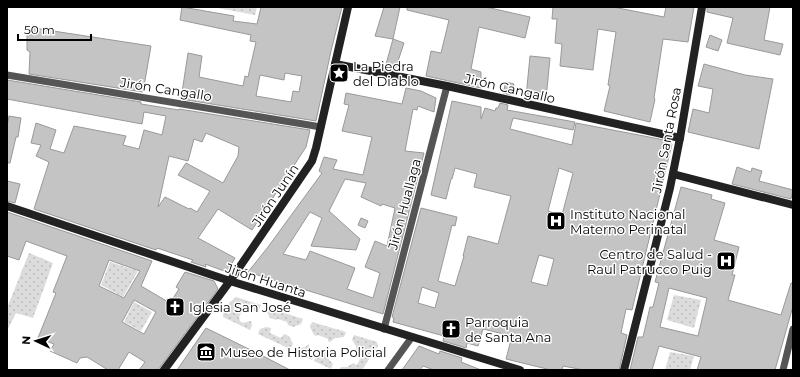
<svg xmlns="http://www.w3.org/2000/svg" width="800" height="377" font-family="Montserrat,sans-serif">
	<style>
		.green { fill: url(#green-dots) }
		.building { fill: #c4c4c4; stroke: #999; fill-rule: evenodd }
		.lines { fill: none; stroke-linecap: round; stroke-linejoin: round }
		.street { stroke: #555; stroke-width: 7 }
		.secondary { stroke: #222; stroke-width: 8 }
		.labels { text-anchor: middle; stroke-width: 3; stroke-linejoin: round; paint-order: stroke }
		.poi-label { font-size: 13px; fill: #000; stroke: #fff; text-anchor: start }
		.street-label { font-size: 13px; fill: #000; stroke: #fff }
	</style>
	<defs>
		<pattern id="green-dots" width="8" height="8" patternUnits="userSpaceOnUse"><rect width="8" height="8" fill="#dcdcdc"/><path d="M2 2h.1M6 6h.1" fill="none" stroke="#bbb" stroke-width="1.8" stroke-linecap="round"/></pattern>
	</defs>
	<rect width="100%" height="100%" fill="#fff"/>
	<g class="green">
		<path d="M213,7h44l-2,8z"/>
		<path d="M29,253l24,10 -20,55 -17,-5 -9,18v-23z"/>
		<path d="M110,262l28,9 -15,26 -22,-12z"/>
		<path d="M674,295l27,5 -7,28 -27,-8z"/>
		<path d="M236,297l25,8 -2,5 -4,1 -6,-6 -4,1 -6,11 1,4 2,2 9,-2 1,4 -2,5 -27,-13c0,-7 8,-17 13,-20z"/>
		<path d="M134,302l18,10 -11,19 -17,-9z"/>
		<path d="M269,308l34,11 -2,5 -8,3 -5,-2 -1,-3 -9,-3 -2,1 -6,-2 -3,-6z"/>
		<path d="M312,322l34,10 -2,5 -9,1 -5,4 -2,-1v-2l-10,-4 -2,1 -2,-1 -4,-8z"/>
		<path d="M266,327l5,1 -1,5 11,5 3,-4 5,2 4,8 -3,5 -32,-15 2,-5z"/>
		<path d="M354,335l23,7 1,4 -16,24h-23l2,-3h6l6,-4 4,2 5,-10 -5,-2 -1,-7 -4,-6z"/>
		<path d="M309,344v8l5,3 -2,5 -14,-7 3,-5 4,-1z"/>
		<path d="M325,351l2,1 2,8 4,4 -2,5 -17,-8 2,-6 6,2z"/>
		<path d="M670,352l24,4 -4,14h-25z"/>
	</g>
	<g class="building">
		<path d="M182,7l52,9 -1,5 24,3 4,-17h81l-11,44 -15,70 -135,-22 7,-46 14,3 -3,21 44,9 2,-10 3,1 8,-35 -6,-1 1,-6 -71,-15zM285,73l17,3 -3,16 -6,-1 -2,11 -35,-6 4,-21 24,5z"/>
		<path d="M384,7h16l-7,32 -18,-3z"/>
		<path d="M407,7h79l44,10 -5,21 -46,-11 -8,42 10,3v16l-55,-12 5,-25 10,2 8,-33 -42,-10z"/>
		<path d="M553,7h60l51,10 2,-10h28l-6,35 -25,-3 -9,59 1,1 -5,23 -46,-11 6,-25 -2,-1 8,-53 -18,-3 -5,41 -33,-4 2,-22 -7,-1 2,-24h-5z"/>
		<path d="M707,7h63l-6,33 19,4 -3,11 -53,-12 6,-25 -26,-6z"/>
		<path d="M27,27l124,19 -8,46 -114,-18 1,-22 -3,-2z"/>
		<path d="M710,35l12,5 -4,11 -12,-4z"/>
		<path d="M393,39l11,4 -9,27 -10,-2z"/>
		<path d="M530,56l20,2 -4,41 -20,-2z"/>
		<path d="M704,64l41,11 28,4 -14,70 -71,-17 5,-23 16,4 4,-24 -15,-3z"/>
		<path d="M7,80l134,22v2l38,6v-1l131,21 -4,17 -54,83 -34,-21 -20,29 37,20 -8,14 -22,-8 1,3 -15,-5 2,-2 -36,-12 -1,2 -122,-41 15,-47 -13,-6 5,-11 -10,-2 5,-20 20,7 -6,19 14,4 10,-27 52,10 -3,9 16,4 5,-19 18,5 4,-19 -22,-4 -2,12 -135,-25zM206,133l33,14 -1,9 -15,27 -37,-20 -8,12 32,16 -13,21 -7,-4 -1,1 -24,-12 -7,10 11,-51 19,5 6,-22 8,3z"/>
		<path d="M506,82l8,2 -3,11 -8,-2z"/>
		<path d="M406,88l15,3 15,7 -2,14 -16,-6 -1,4 -4,-1 -8,42 19,2 -41,161 -135,-42 20,-25 54,-74 -3,-2 5,-14 13,3 -4,9 30,6 9,-38 -30,-6 7,-26 -5,-1 2,-11 56,11zM345,179l21,4 -5,14 20,9 1,-2 13,4 -8,38 -12,-5 -10,26 15,6 -7,25 -26,-9 8,-21 -45,-17 -4,9 -23,-6 27,-42 12,6 -11,28 45,4 4,-11 -31,-28z"/>
		<path d="M452,101l29,6v12l4,-11 10,3 1,-3h2l2,-5 8,2 -1,5 68,12 -2,8 -60,-12 -3,11 62,16 4,-22 68,13 25,5 3,3 -40,166 -6,-1 -5,24 6,2 -8,35h-35l-21,-4 -1,4h-11l-45,-11 6,-23 -29,-7 -5,17 -11,-3 -1,5 -23,-7 1,-5 -51,-14 1,-4 -2,-1 29,-109 36,9 -2,9 -3,-1 -14,56 17,5 9,-30h-1l5,-20 30,8 13,-48 -37,-9 3,-13 -22,-6 -3,11h-1l-5,20 -15,-4zM559,168l14,5 -11,42 -14,-4zM539,255l15,4 -7,27 -16,-4zM422,287l17,6 -4,15 -17,-5z"/>
		<path d="M9,116l12,2 -3,19h-2l-6,26h-3v-37z"/>
		<path d="M737,167l14,5 1,-4 10,3 -3,10 34,9 -2,9 -59,-15z"/>
		<path d="M7,181l13,3 -5,19 -8,-2z"/>
		<path d="M681,187l31,8 -1,4 14,4 -11,37 25,7 -7,28h3l-7,25 53,15 10,-32h2v23l-18,64h-78l4,-13 -42,-11 -7,24h-22l8,-33h5l7,-30h3l6,-24 -4,-1zM669,288l38,10 -9,38 -38,-9z"/>
		<path d="M7,212l145,49 -11,25 29,17 9,-14 -3,-2 9,-15 29,9 4,8 -60,81h-19l6,-8 -16,-10 -11,18h-10l-21,-13 -7,1 -3,5 -27,-12 4,-7 -16,-6 18,-45 -3,-1 14,-36 -41,-15 -7,19 -12,-4zM109,260l31,11 -16,27 -25,-12zM134,300l22,12 -12,22 -22,-12z"/>
		<path d="M361,218l7,3 -3,7 -7,-3z"/>
		<path d="M206,328l59,29 25,13h-113z"/>
		<path d="M419,346l20,8 1,-3 22,7 -1,4 20,8h-47l-11,-4 -3,4h-18z"/>
	</g>
	<g class="lines">
		<g class="street">
			<path d="M7,75l314,52"/>
			<path d="M384,329l63,-243"/>
			<path d="M388,370l24,-33"/>
			<path d="M783,370l10,-41"/>
		</g>
		<g class="secondary">
			<path d="M335,64l112,22 233,52"/>
			<path d="M673,174l120,31"/>
			<path d="M7,206l223,75 290,89"/>
			<path d="M164,370l66,-89 82,-120 4,-13 32,-141"/>
			<path d="M624,370l46,-182 10,-50 22,-131"/>
		</g>
	</g>
	<defs>
		<g id="sight-square" transform="scale(1)"><rect x="-9" y="-9" width="18" height="18" rx="4" fill="#000" stroke="#fff"/><path d="M0-6L1.8-2.2L6-1.7L2.9 1.2L3.7 5.4L0 3.3L-3.7 5.4L-2.9 1.2L-6-1.7L-1.8-2.2Z" fill="#fff"/></g>
		<g id="hospital-square" transform="scale(1)"><rect x="-9" y="-9" width="18" height="18" rx="4" fill="#000" stroke="#fff"/><path d="M-5-5h3v3.5h4V-5h3V5h-3V1.5h-4V5h-3Z" fill="#fff"/></g>
		<g id="church-square" transform="scale(1)"><rect x="-9" y="-9" width="18" height="18" rx="4" fill="#000" stroke="#fff"/><path d="M-1.2-6h2.4v3.5h3.3v2.4h-3.3V6h-2.4V-.1h-3.3v-2.4h3.3Z" fill="#fff"/></g>
		<g id="museum-square" transform="scale(1)"><rect x="-9" y="-9" width="18" height="18" rx="4" fill="#000" stroke="#fff"/><path d="M0-6L6-3V-2H-6V-3ZM-5-1h2V3h-2ZM-1-1h2V3h-2ZM3-1h2V3H3ZM-6 4H6V6H-6Z" fill="#fff"/></g>
	</defs>
	<g fill-rule="evenodd">
		<use href="#sight-square" x="339" y="73"/>
		<use href="#hospital-square" x="556" y="221"/>
		<use href="#hospital-square" x="726" y="261"/>
		<use href="#church-square" x="175" y="307"/>
		<use href="#church-square" x="451" y="329"/>
		<use href="#museum-square" x="206" y="352"/>
	</g>
	<g class="labels">
		<g class="poi-label">
			<text x="353" y="71">La Piedra<tspan x="353" dy="15">del Diablo</tspan></text>
			<text x="570" y="219">Instituto Nacional<tspan x="570" dy="15">Materno Perinatal</tspan></text>
			<text x="712" y="259" text-anchor="end">Centro de Salud -<tspan x="712" dy="15">Raul Patrucco Puig</tspan></text>
			<text x="189" y="312">Iglesia San José</text>
			<text x="465" y="327">Parroquia<tspan x="465" dy="15">de Santa Ana</tspan></text>
			<text x="220" y="357">Museo de Historia Policial</text>
		</g>
		<g class="street-label">
			<text transform="translate(510 88) rotate(13)" y="5">Jirón Cangallo</text>
			<text transform="translate(166 89) rotate(9)" y="5">Jirón Cangallo</text>
			<text transform="translate(666 140) rotate(-79)" y="5">Jirón Santa Rosa</text>
			<text transform="translate(275 195) rotate(-56)" y="5">Jirón Junín</text>
			<text transform="translate(404 204) rotate(-75)" y="5">Jirón Huallaga</text>
			<text transform="translate(266 280) rotate(18)" y="5">Jirón Huanta</text>
		</g>
	</g>
	<rect width="800" height="377" fill="none" stroke="#000000" stroke-width="16"/>
	<g transform="translate(36 341) rotate(274)" stroke="#ffffff" stroke-width="3" paint-order="stroke">
	<path d="M0-3L7 15L0 10L-7 15Z" fill="#000000"/>
	<text y="-6" font-size="11" font-weight="bold" text-anchor="middle" fill="#000000">N</text>
	</g>
	<path d="M18 34v6h73v-6" fill="none" stroke="#000000" stroke-width="2"/>
	<text x="24" y="34" font-size="12" fill="#000000" stroke="#ffffff" stroke-width="3" paint-order="stroke">50 m</text>
</svg>
